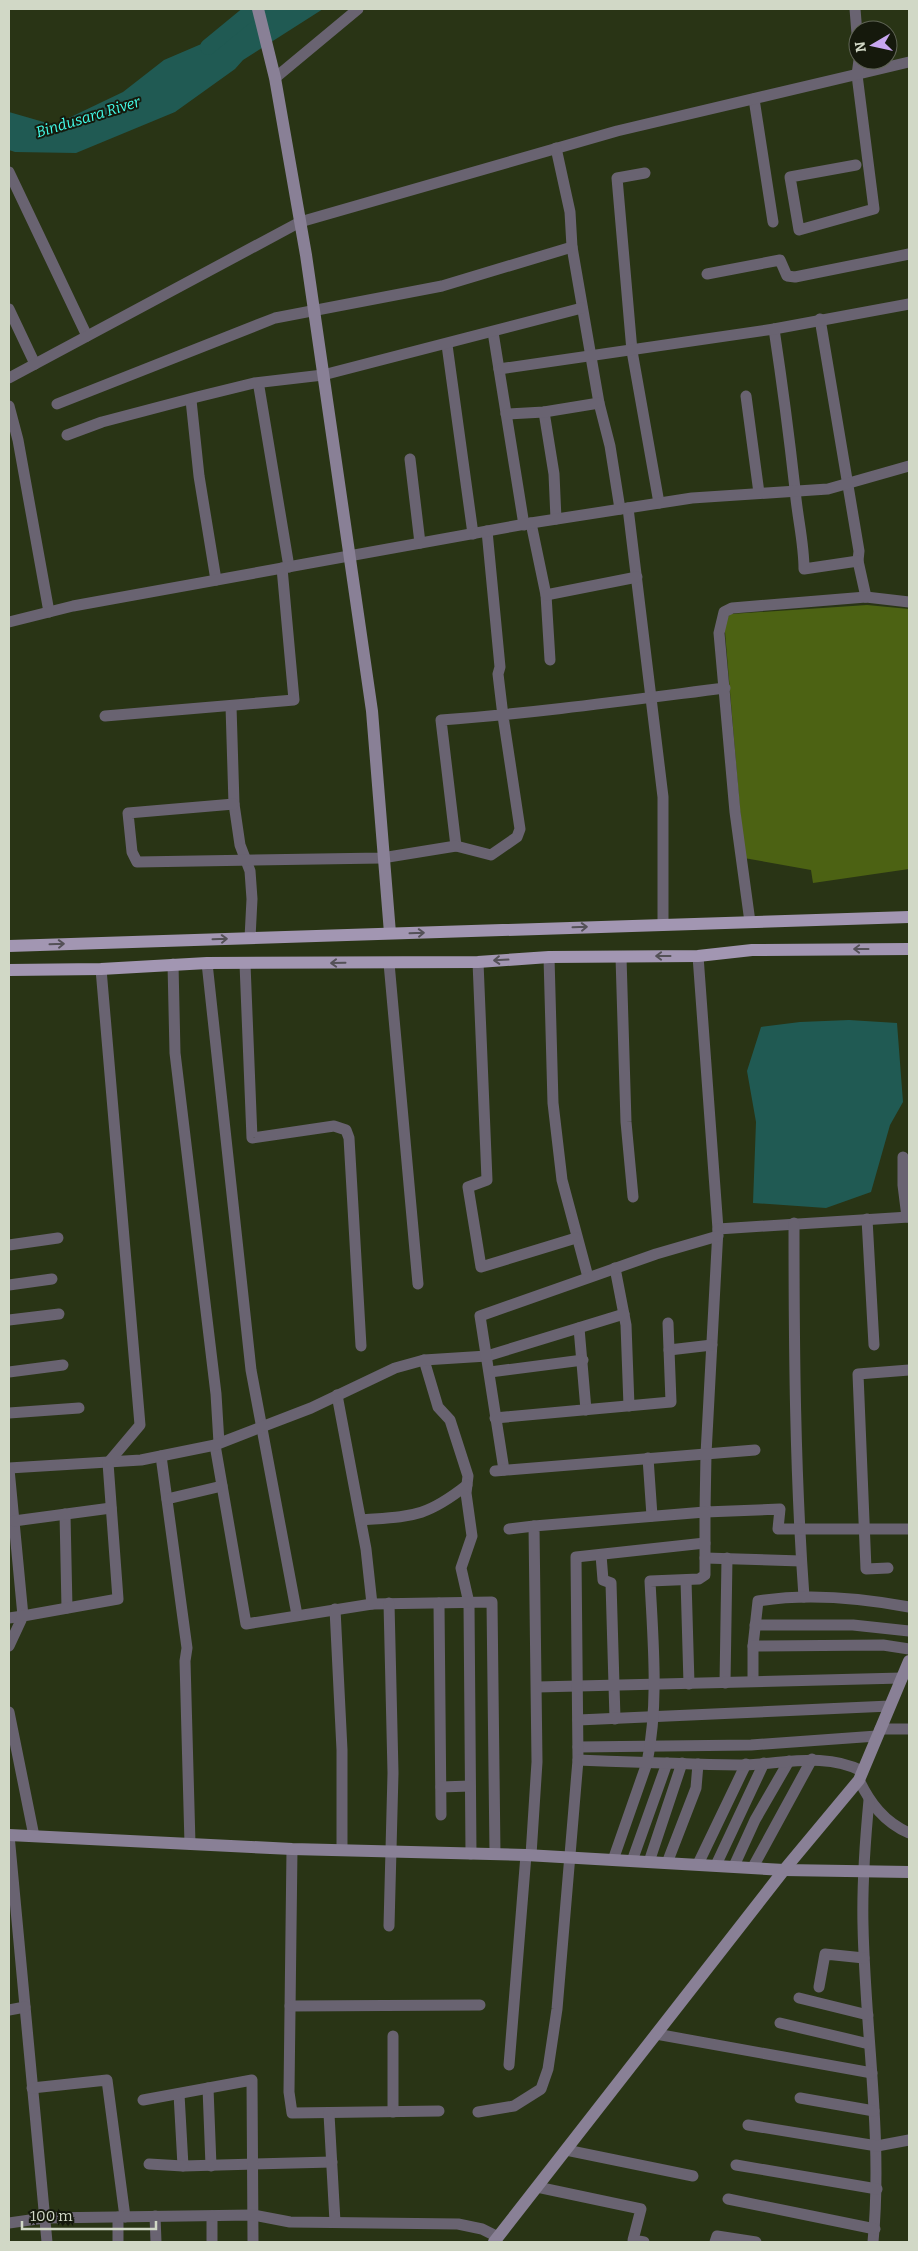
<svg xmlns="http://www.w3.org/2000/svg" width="918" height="2251" font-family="Bitter,serif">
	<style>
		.green { fill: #4c6213 }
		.water { fill: #205a53 }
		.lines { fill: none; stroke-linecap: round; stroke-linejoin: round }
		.river { stroke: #205a53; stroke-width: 16 }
		.street { stroke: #696371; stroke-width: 11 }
		.secondary { stroke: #898096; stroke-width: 12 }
		.primary { stroke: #a296b2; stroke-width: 12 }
		.oneway { stroke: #545157 }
		.labels { text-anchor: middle; stroke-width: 4; stroke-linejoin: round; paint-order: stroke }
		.water-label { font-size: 15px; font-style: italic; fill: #43fdea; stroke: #15190c }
	</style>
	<rect width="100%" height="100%" fill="#293415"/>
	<path class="green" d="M867,605l42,4v260l-96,14 -2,-13 -67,-12 -20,-238 7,-6z"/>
	<g class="water">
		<path d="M243,9h80l-80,51 -8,9 -60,43 -99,41 -61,-1 -6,-2v-38l45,13 69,-33 41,-32 70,-30z"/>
		<path d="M849,1020l48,3 6,79 -13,23 -19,67 -45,16 -73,-5 3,-81 -9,-51 14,-44 39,-5z"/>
	</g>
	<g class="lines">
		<path class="river" d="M208,47l45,-37"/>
		<g class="street">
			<path d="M855,9l3,37"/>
			<path d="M275,78l83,-69"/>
			<path d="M754,99l19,123"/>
			<path d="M856,165l-66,12 9,53 75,-21 -17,-134 2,-15"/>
			<path d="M9,172l78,164"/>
			<path d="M645,173l-28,5 15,173 27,152"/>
			<path d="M572,247l27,156 11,43 10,63"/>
			<path d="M707,274l73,-14 7,16 8,1 114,-23"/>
			<path d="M9,309l26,55"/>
			<path d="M820,319l39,232 -1,10 8,36"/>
			<path d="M774,329c8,53 15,106 21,160 2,27 9,53 9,80l54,-8"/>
			<path d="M493,332l31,193"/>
			<path d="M447,345l26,189"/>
			<path d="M499,369l275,-40 135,-25"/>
			<path d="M9,378l291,-156 317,-91 292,-69"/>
			<path d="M259,387l30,180"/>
			<path d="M746,396l13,97"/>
			<path d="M191,400l8,76 17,104"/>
			<path d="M57,404l218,-86 167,-32 130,-39 -2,-35 -14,-64"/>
			<path d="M9,406l9,34 31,172"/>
			<path d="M544,412l10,62 2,45"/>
			<path d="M506,414l38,-2 55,-9"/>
			<path d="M67,435l35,-13 95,-25 57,-14 69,-8 259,-67"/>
			<path d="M410,459l10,84"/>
			<path d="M628,508l35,289v128"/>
			<path d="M531,523l15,72 4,65"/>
			<path d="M487,531l13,136 -2,7 5,42 17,113 -3,8 -26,18 -35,-9 -15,-126c95,-7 189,-20 284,-32"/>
			<path d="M546,595l91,-18"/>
			<path d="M9,622l64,-16 458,-83 161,-25 136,-9 81,-23"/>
			<path d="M231,706l3,98 6,41 10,26 2,28 -2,39"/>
			<path d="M105,716l189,-16 -12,-132"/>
			<path d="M234,804l-106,9 4,39 5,10 245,-4 74,-12"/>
			<path d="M750,922l-15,-110 -16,-179 5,-21 8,-4 134,-11 43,5"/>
			<path d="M698,956l20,273 191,-12"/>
			<path d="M549,957l4,146 9,77 26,97"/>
			<path d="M621,957l5,165 7,75"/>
			<path d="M478,962l9,218 -19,7 13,80 95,-29"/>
			<path d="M207,963l44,407 46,245"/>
			<path d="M389,963l29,321"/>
			<path d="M173,964l2,89 41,341 3,49"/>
			<path d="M245,964l7,174 82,-12 12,4 3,8 12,208"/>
			<path d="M903,1157v28l4,32"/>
			<path d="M867,1219l7,126"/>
			<path d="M794,1223c0,125 1,250 10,374"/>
			<path d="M718,1229l-12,225 -1,58 75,-3 -2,20h131"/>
			<path d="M9,1245l49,-7"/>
			<path d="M615,1268l11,57 3,81"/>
			<path d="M9,1285l43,-6"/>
			<path d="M9,1320l50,-6"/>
			<path d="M579,1328l7,82"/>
			<path d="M669,1350l43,-5"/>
			<path d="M424,1360l14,47 12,13 18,56 -2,17 6,43 -11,32 8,35 2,251"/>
			<path d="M9,1372l54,-7"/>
			<path d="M490,1372l93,-12"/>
			<path d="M337,1395l29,154 6,55"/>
			<path d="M9,1413l70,-5"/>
			<path d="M495,1418l176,-16 -3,-79"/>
			<path d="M215,1445l31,179 126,-20 120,-2 3,252"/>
			<path d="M161,1456l26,192 -2,13 5,183"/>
			<path d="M648,1458l4,58"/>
			<path d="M9,1468l132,-8 74,-15 96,-37 84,-40 29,-8 63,-4 137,-42"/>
			<path d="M9,1469l14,147 -14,2"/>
			<path d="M504,1470l-24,-154 176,-62 62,-18"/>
			<path d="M495,1471l260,-21"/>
			<path d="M167,1499l55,-13"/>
			<path d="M65,1514l2,94"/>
			<path d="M361,1520c51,-4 64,-2 106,-35"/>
			<path d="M14,1521l97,-13"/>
			<path d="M509,1529l25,-3"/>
			<path d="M601,1555l2,25 8,3 4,136"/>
			<path d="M705,1558l96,3"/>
			<path d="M888,1568l-22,1 -8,-195 51,-4"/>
			<path d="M686,1580l3,104"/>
			<path d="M389,1603l4,170 -4,153"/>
			<path d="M439,1603l2,212"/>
			<path d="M335,1609l7,141v100"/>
			<path d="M755,1625h98l56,6"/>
			<path d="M9,1646l14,-30 95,-17 -10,-136 32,-38 -39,-456"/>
			<path d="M753,1646l5,-45c49,-8 103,-3 151,6"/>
			<path d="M753,1681v-35l130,-1 26,4"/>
			<path d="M725,1683l2,-125"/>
			<path d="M537,1687l365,-9"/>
			<path d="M9,1712l25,124"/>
			<path d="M578,1720l312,-14"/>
			<path d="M880,1729h29"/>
			<path d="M578,1747l173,-2 126,-9"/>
			<path d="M578,1760l-2,-203 129,-14"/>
			<path d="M859,1780c11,23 25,42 50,53"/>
			<path d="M441,1787l29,-1"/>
			<path d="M869,1800c-4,42 -7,83 -6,125 2,106 20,211 10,317"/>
			<path d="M9,1835l38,407"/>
			<path d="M292,1849l-3,243 3,21 147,-2"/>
			<path d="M531,1855l6,-93 -3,-236 171,-14v63l-6,4 -49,2c3,61 9,121 -3,182l-34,97"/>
			<path d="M632,1861l35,-98"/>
			<path d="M649,1862l33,-99"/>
			<path d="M667,1863l29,-75 2,-24"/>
			<path d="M698,1864l48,-100"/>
			<path d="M716,1865l48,-102"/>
			<path d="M734,1866l21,-46 34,-59"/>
			<path d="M753,1867l59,-108"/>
			<path d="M819,1987l6,-33 39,4"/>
			<path d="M799,1998l69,17"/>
			<path d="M290,2006l190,-1"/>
			<path d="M9,2010l16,-3"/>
			<path d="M780,2023l89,21"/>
			<path d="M656,2034l216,39"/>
			<path d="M509,2065l17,-210"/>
			<path d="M32,2088l75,-8 18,137"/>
			<path d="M208,2088l3,78"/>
			<path d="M179,2094l4,72 149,-4"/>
			<path d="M800,2098l74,13"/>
			<path d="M143,2100l109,-20 1,162"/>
			<path d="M393,2112v-76"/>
			<path d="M478,2112l36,-6 27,-17 7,-20 9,-60 21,-249c54,2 107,4 161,5 42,0 84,-14 123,6"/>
			<path d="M329,2114l6,108"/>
			<path d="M748,2125l129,21 32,-6"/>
			<path d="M566,2150l127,26"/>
			<path d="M149,2164l34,2"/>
			<path d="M736,2165l141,24"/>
			<path d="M537,2187l104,22 -8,31 11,2"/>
			<path d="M728,2199l147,30"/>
			<path d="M155,2216l1,26"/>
			<path d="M212,2216v26"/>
			<path d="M118,2217v25"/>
			<path d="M9,2223l35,-5 209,-3 37,7 168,2 24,5 16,8"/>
			<path d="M715,2242l2,-6 39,6"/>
		</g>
		<g class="secondary">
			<path d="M258,9l17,69 31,177 66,456 18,222"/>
			<path d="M9,1835l283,14 234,6 258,15 125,2"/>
			<path d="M494,2242l290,-372 75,-90 50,-119"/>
		</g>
		<g class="primary">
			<path d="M9,946l900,-29"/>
			<path d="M9,970l92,-1 106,-6 271,-1 71,-5 149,-1 54,-6 157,-1"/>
		</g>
	</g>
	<defs><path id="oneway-shaft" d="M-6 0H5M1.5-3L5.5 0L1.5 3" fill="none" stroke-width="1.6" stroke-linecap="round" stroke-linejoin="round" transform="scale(1.25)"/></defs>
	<g class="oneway">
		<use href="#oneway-shaft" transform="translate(580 927) rotate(-2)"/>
		<use href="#oneway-shaft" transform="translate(417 933) rotate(-2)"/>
		<use href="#oneway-shaft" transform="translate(220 939) rotate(-2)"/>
		<use href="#oneway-shaft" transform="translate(57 944) rotate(-2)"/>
		<use href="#oneway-shaft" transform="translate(861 949) rotate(180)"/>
		<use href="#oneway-shaft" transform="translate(663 956) rotate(180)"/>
		<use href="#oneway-shaft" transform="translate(501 960) rotate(177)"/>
		<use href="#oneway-shaft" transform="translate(338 963) rotate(179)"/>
	</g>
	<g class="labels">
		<g class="water-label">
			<text transform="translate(88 117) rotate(-17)" y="5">Bindusara River</text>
		</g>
	</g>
	<rect width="918" height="2251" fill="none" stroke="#d1d8c6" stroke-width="20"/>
	<g transform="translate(873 45) rotate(261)"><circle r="24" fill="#15190c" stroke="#606556"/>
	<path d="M0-4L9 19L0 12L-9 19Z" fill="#c7a6ef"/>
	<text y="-8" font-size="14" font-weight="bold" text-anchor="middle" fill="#d1d8c6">N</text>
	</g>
	<path d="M22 2221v8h134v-8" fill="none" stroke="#d1d8c6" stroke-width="2.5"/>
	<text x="30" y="2221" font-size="15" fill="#d1d8c6" stroke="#15190c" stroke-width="4" paint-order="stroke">100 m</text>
</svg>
